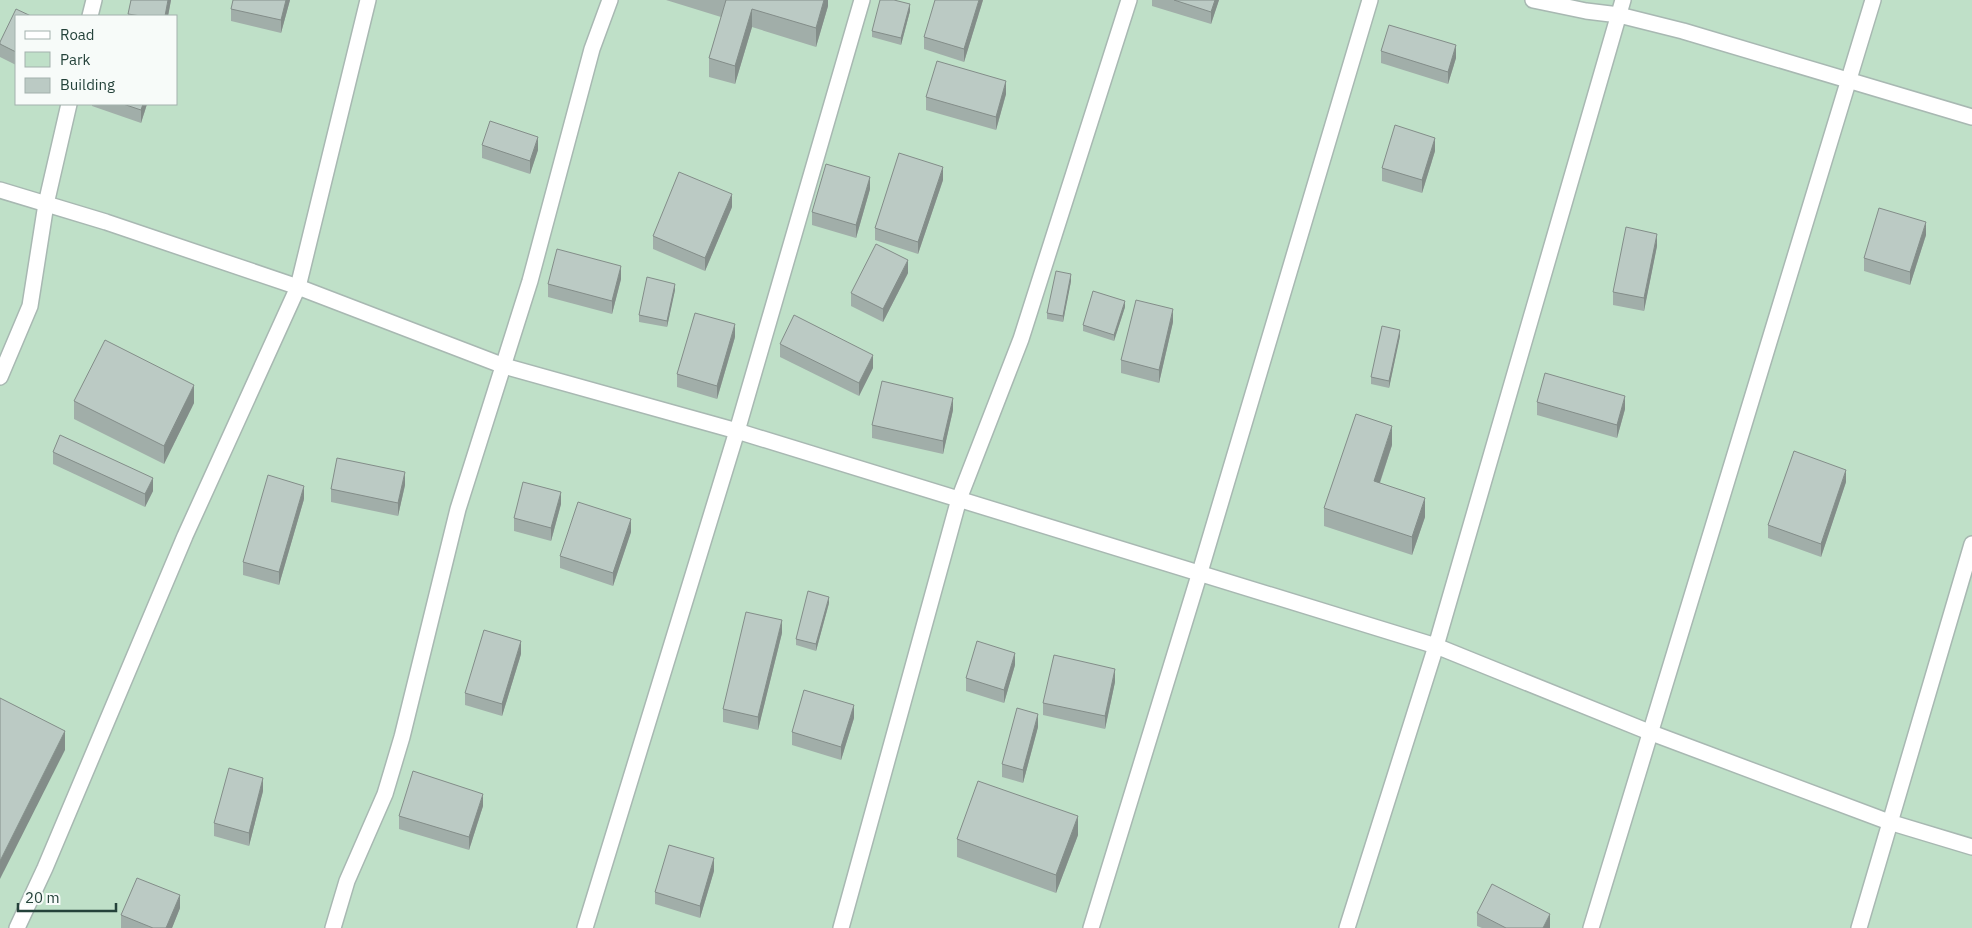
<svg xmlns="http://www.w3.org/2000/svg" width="1972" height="928" font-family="'IBM Plex Sans',sans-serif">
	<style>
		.green { fill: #bfe0c8; fill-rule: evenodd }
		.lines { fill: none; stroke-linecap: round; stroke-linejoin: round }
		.minor-casing { stroke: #a8b8b2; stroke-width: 18 }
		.minor { stroke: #fff; stroke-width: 15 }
		.wall { fill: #a1aea9 }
		.shaded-wall { fill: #838d89 }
		.building { fill: #bbcac4; stroke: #838d89 }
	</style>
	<rect width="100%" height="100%" fill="#e6efeb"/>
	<path class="green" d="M0,0h1972v928h-1972zM16,16h160v88h-160z"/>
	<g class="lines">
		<g class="minor-casing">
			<g id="minor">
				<path d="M1533,0l53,11 33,4 64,16 289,86"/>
				<path d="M90,16l4,-16"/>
				<path d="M0,190l106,32 192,65 206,79 233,65 699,215 213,86 240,90 83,25"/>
				<path d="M0,377l30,-71 16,-102 23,-100"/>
				<path d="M17,928l28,-60 140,-332 113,-249 70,-287"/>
				<path d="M333,928l14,-47 38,-87 17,-57 56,-228 72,-228 62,-232 18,-49"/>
				<path d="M585,928l152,-497 125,-431"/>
				<path d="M841,928l118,-429 62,-160 108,-339"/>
				<path d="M1091,928l109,-356 170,-572"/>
				<path d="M1347,928l89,-282 187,-646"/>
				<path d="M1591,928l282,-928"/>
				<path d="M1859,928l113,-384"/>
			</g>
		</g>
		<use href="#minor" class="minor"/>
	</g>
	<g class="wall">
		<path d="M131,0h40l-3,16h-40z"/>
		<path d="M290,0l-9,33 -50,-12v-12z"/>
		<path d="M666,0h162v6l-12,41 -64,-20 -17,57 -26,-7v-19l12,-41z"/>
		<path d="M983,0l-19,62 -40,-13v-12z"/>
		<path d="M1152,0h67l-8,24 -59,-18z"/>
		<path d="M910,11l-9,34 -29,-8v-6z"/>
		<path d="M16,16v49l-16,-8v-15z"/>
		<path d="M1381,51l75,7 -8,26 -67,-21z"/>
		<path d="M1006,94l-10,36 -70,-20v-13z"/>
		<path d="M92,104h55l-6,19 -49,-17z"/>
		<path d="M482,145l56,5 -8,24 -48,-16z"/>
		<path d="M1435,151l-13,42 -40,-12v-13z"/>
		<path d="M943,180l-25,74 -43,-14v-12z"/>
		<path d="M870,189l-14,49 -44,-13v-13z"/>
		<path d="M732,207l-27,64 -52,-22v-13z"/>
		<path d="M1926,235l-16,50 -46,-14v-13z"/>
		<path d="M1657,246l-13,65 -31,-6v-13z"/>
		<path d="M908,273l-25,49 -32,-16v-13z"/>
		<path d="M621,279l-9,35 -64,-17v-13z"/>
		<path d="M1071,281l-8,41 -16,-3v-6z"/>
		<path d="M675,290l-8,37 -28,-5v-7z"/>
		<path d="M1125,307l-11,34 -31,-10v-6z"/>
		<path d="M1173,322l-14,61 -38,-10v-13z"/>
		<path d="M1400,336l-11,52 -18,-4v-7z"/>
		<path d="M735,337l-18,62 -40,-12v-13z"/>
		<path d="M780,344l93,24 -14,28 -79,-39z"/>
		<path d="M74,401l120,2 -30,61 -90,-45z"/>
		<path d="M1537,402l88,7 -8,29 -80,-23z"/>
		<path d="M953,410l-10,44 -71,-16v-13z"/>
		<path d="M1392,445l-12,38 45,34 -13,38 -88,-29v-18z"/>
		<path d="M53,452l100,39 -8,16 -92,-43z"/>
		<path d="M1846,482l-25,75 -53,-19v-13z"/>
		<path d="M405,485l-7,31 -67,-14v-13z"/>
		<path d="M304,499l-25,86 -36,-10v-13z"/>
		<path d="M561,504l-10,37 -37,-10v-13z"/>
		<path d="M631,532l-18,54 -53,-18v-12z"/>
		<path d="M829,603l-13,48 -20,-6v-6z"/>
		<path d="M782,633l-24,97 -35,-8v-13z"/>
		<path d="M521,654l-19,62 -37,-11v-12z"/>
		<path d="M1015,665l-11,38 -38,-12v-13z"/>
		<path d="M1115,682l-10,47 -62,-14v-12z"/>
		<path d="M854,718l-13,42 -49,-15v-13z"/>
		<path d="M1038,727l-15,56 -21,-6v-13z"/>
		<path d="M263,791l-14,55 -35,-10v-13z"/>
		<path d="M483,806l-14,44 -70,-21v-13z"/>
		<path d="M1078,835l-22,58 -99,-36v-18z"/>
		<path d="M714,871l-14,47 -45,-14v-12z"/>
		<path d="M180,908l-8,20h-51v-13z"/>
		<path d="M1477,913l73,14v1h-68l-5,-2z"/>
	</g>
	<g class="shaded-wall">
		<path d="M168,0h3l-3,16h-3z"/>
		<path d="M286,0h4l-9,33v-13z"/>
		<path d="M824,0h4v6l-12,41v-19z"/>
		<path d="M979,0h4l-19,62v-13z"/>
		<path d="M1215,0h4l-8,24v-12z"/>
		<path d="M910,4v7l-9,34v-7z"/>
		<path d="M752,9v18l-17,57v-18z"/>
		<path d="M1456,45v13l-8,26v-12z"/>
		<path d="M1006,81v13l-10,36v-13z"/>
		<path d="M143,104h4l-6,19v-13z"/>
		<path d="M538,137v13l-8,24v-13z"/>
		<path d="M1435,138v13l-13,42v-13z"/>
		<path d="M943,167v13l-25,74v-12z"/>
		<path d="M870,177v12l-14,49v-13z"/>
		<path d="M732,194v13l-27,64v-13z"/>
		<path d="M1926,222v13l-16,50v-13z"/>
		<path d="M1657,234v12l-13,65v-13z"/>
		<path d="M908,260v13l-25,49v-13z"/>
		<path d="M621,266v13l-9,35v-13z"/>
		<path d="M1071,274v7l-8,41v-6z"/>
		<path d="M675,284v6l-8,37v-6z"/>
		<path d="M1125,301v6l-11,34v-6z"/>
		<path d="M1173,309v13l-14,61v-13z"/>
		<path d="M735,324v13l-18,62v-13z"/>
		<path d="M1400,330v6l-11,52v-7z"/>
		<path d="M873,355v13l-14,28v-13z"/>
		<path d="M194,385v18l-30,61v-18z"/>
		<path d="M1625,396v13l-8,29v-13z"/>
		<path d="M953,398v12l-10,44v-13z"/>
		<path d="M1392,426v19l-18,55v-19z"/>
		<path d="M1846,470v12l-25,75v-13z"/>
		<path d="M405,472v13l-7,31v-13z"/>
		<path d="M153,478v13l-8,16v-13z"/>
		<path d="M304,486v13l-25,86v-13z"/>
		<path d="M561,492v12l-10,37v-13z"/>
		<path d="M1425,498v19l-13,38v-18z"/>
		<path d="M631,519v13l-18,54v-13z"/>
		<path d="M829,597v6l-13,48v-7z"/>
		<path d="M782,620v13l-24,97v-13z"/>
		<path d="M521,641v13l-19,62v-12z"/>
		<path d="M1015,653v12l-11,38v-13z"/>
		<path d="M1115,669v13l-10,47v-13z"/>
		<path d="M854,705v13l-13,42v-13z"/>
		<path d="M1038,714v13l-15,56v-13z"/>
		<path d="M65,731v19l-65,129v-18z"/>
		<path d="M263,778v13l-14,55v-13z"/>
		<path d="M483,794v12l-14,44v-13z"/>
		<path d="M1078,816v19l-22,58v-18z"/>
		<path d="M714,858v13l-14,47v-12z"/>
		<path d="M180,895v13l-8,20h-6z"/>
		<path d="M1550,914v14h-7z"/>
	</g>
	<g class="building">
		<path d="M131,0h37l-3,16h-24l-13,-2z"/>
		<path d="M233,0h53l-5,20 -50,-11z"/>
		<path d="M726,0h98l-8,28 -64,-19 -17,57 -26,-8z"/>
		<path d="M880,0h14l16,4 -9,34 -29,-7z"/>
		<path d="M935,0h44l-15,49 -40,-12z"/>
		<path d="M1174,0h41l-4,12z"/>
		<path d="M16,9l15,7h-15v36l-16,-8v-2z"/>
		<path d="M1389,25l67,20 -8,27 -67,-21z"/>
		<path d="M937,61l69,20 -10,36 -70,-20z"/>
		<path d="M123,104h20l-2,6z"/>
		<path d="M490,121l48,16 -8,24 -48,-16z"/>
		<path d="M1395,125l40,13 -13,42 -40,-12z"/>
		<path d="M899,153l44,14 -25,75 -43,-14z"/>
		<path d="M826,164l44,13 -14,48 -44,-13z"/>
		<path d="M679,172l53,22 -27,64 -52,-22z"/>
		<path d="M1879,208l47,14 -16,50 -46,-14z"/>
		<path d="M1626,227l31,7 -13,64 -31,-6z"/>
		<path d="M876,244l32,16 -25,49 -32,-16z"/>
		<path d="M557,249l64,17 -9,35 -64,-17z"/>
		<path d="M1056,271l15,3 -8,42 -16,-3z"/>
		<path d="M647,277l28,7 -8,37 -28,-6z"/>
		<path d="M1093,291l32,10 -11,34 -31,-10z"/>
		<path d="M1136,300l37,9 -14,61 -38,-10z"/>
		<path d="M695,313l40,11 -18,62 -40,-12z"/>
		<path d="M794,315l79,40 -14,28 -79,-39z"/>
		<path d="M1382,326l18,4 -11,51 -18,-4z"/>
		<path d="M105,340l89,45 -30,61 -90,-45z"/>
		<path d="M1545,373l80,23 -8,29 -80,-23z"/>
		<path d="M882,381l71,17 -10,43 -71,-16z"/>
		<path d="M1356,414l36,12 -18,55 51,17 -13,39 -88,-29z"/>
		<path d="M60,435l93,43 -8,16 -92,-42z"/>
		<path d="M1794,451l52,19 -25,74 -53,-19z"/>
		<path d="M337,458l68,14 -7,31 -67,-14z"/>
		<path d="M268,475l36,11 -25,86 -36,-10z"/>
		<path d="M523,482l38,10 -10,36 -37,-10z"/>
		<path d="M578,502l53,17 -18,54 -53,-17z"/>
		<path d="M808,591l21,6 -13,47 -20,-5z"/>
		<path d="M746,612l36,8 -24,97 -35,-8z"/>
		<path d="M484,630l37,11 -19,63 -37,-11z"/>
		<path d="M977,641l38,12 -11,37 -38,-12z"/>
		<path d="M1054,655l61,14 -10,47 -62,-13z"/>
		<path d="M804,690l50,15 -13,42 -49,-15z"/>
		<path d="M0,698l65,33 -65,130z"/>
		<path d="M1017,708l21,6 -15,56 -21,-6z"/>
		<path d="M229,768l34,10 -14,55 -35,-10z"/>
		<path d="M413,771l70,23 -14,43 -70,-21z"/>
		<path d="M978,781l100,35 -22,59 -99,-36z"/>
		<path d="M669,845l45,13 -14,48 -45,-14z"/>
		<path d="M137,878l43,17 -14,33h-13l-32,-13z"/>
		<path d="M1492,884l58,30 -7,14h-37l-29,-15z"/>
	</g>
	<rect x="15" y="15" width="162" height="90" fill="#f7fbf9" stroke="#a3b1ad"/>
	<rect x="25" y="31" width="25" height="8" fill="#ffffff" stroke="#a3b1ad"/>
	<text x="60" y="40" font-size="15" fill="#24423a">Road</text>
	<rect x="25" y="52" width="25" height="15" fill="#bfe0c8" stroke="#a3b1ad"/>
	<text x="60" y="65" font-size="15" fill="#24423a">Park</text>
	<rect x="25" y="78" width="25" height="15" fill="#bbcac4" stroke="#a3b1ad"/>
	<text x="60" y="90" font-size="15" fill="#24423a">Building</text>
	<path d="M18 903v8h98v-8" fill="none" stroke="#24423a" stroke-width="2.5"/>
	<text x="25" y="903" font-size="15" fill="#24423a" stroke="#f7fbf9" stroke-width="4" paint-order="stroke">20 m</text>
</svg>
